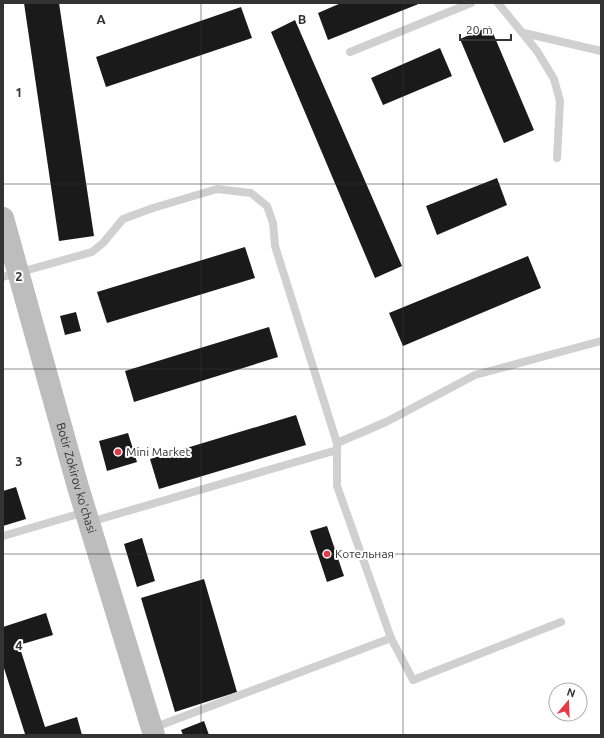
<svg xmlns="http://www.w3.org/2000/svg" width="604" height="738" font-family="Ubuntu,sans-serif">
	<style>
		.building { fill: #1a1a1a }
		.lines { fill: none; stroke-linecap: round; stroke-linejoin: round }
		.lane { stroke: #d0d0d0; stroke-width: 8 }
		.secondary { stroke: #bdbdbd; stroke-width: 22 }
		.grid { fill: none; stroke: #333; stroke-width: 1; stroke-opacity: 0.55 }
		.poi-dot { fill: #e63946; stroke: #fff; stroke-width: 1.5 }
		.labels { text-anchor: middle; stroke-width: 4; stroke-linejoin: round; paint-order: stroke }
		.poi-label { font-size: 12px; fill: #333; stroke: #fff; text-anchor: start }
		.street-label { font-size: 12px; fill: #333; stroke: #fff }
		.grid-label { font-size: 13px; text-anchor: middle; font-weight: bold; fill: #333; stroke: #fff; stroke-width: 4; stroke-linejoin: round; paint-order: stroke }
	</style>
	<rect width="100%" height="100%" fill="#fff"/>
	<g class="building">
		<path d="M24,3h35l35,233 -35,5z"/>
		<path d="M341,3h80l-93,37 -10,-27z"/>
		<path d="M241,7l11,31 -146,49 -10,-30z"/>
		<path d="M295,20l107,246 -27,12 -104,-246z"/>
		<path d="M490,26l44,104 -30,13 -44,-104z"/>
		<path d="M440,48l12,28 -69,29 -12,-27z"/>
		<path d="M497,178l10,27 -70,30 -11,-29z"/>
		<path d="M245,247l10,31 -148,45 -10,-31z"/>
		<path d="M528,256l13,32 -138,58 -14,-33z"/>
		<path d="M76,312l5,19 -16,4 -5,-19z"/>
		<path d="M269,327l9,30 -144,45 -9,-31z"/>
		<path d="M296,415l10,30 -147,44 -9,-30z"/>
		<path d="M128,433l9,29 -30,9 -8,-30z"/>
		<path d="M16,487l10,32 -23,7v-35z"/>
		<path d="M327,526l17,50 -17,6 -17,-51z"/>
		<path d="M142,538l13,43 -18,6 -13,-43z"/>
		<path d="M204,579l33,113 -62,20 -34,-114z"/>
		<path d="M46,613l7,22 -34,10 26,82 32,-10 5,18h-61l4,-1 -22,-69v-38z"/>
		<path d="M204,721l5,14h-26l-2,-5z"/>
	</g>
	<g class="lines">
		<g class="lane">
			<path d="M498,3l39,48 17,28 6,22 -3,57"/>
			<path d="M524,33l77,18"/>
			<path d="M350,52l121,-49"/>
			<path d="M3,277l89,-25 11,-9 20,-24 30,-11 64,-19 34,4 16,13 6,17 2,23 62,197v43l54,152 -238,90"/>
			<path d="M337,443l49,-21 89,-47 126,-34"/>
			<path d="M90,522l247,-72"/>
			<path d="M3,536l82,-24"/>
			<path d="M391,638l22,42 148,-58"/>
		</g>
		<path class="secondary" id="s1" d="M3,218l75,269 76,248"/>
	</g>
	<path class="grid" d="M201,3v732M403,3v732M3,184h598M3,369h598M3,554h598"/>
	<g class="poi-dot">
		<circle cx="118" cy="452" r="4"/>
		<circle cx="327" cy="554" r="4"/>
	</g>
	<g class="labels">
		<g class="poi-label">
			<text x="126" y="456">Mini Market</text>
			<text x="335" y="558">Котельная</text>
		</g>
		<g class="street-label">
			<text dy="4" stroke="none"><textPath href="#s1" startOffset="270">Botir Zokirov ko'chasi</textPath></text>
		</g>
	</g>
	<g class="grid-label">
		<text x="101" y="24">A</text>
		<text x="302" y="24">B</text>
		<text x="19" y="97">1</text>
		<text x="19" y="281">2</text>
		<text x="19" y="466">3</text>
		<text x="19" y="650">4</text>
	</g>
	<rect width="604" height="738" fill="none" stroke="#333333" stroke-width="8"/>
	<g transform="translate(568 702) rotate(19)"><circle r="19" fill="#ffffff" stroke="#adadad"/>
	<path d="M0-3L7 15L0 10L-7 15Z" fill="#e63946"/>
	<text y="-6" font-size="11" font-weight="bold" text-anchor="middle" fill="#333333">N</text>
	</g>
	<path d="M460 34v6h51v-6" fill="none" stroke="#333333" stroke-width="2"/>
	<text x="466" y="34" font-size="12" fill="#333333" stroke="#ffffff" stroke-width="3" paint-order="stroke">20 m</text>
</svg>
